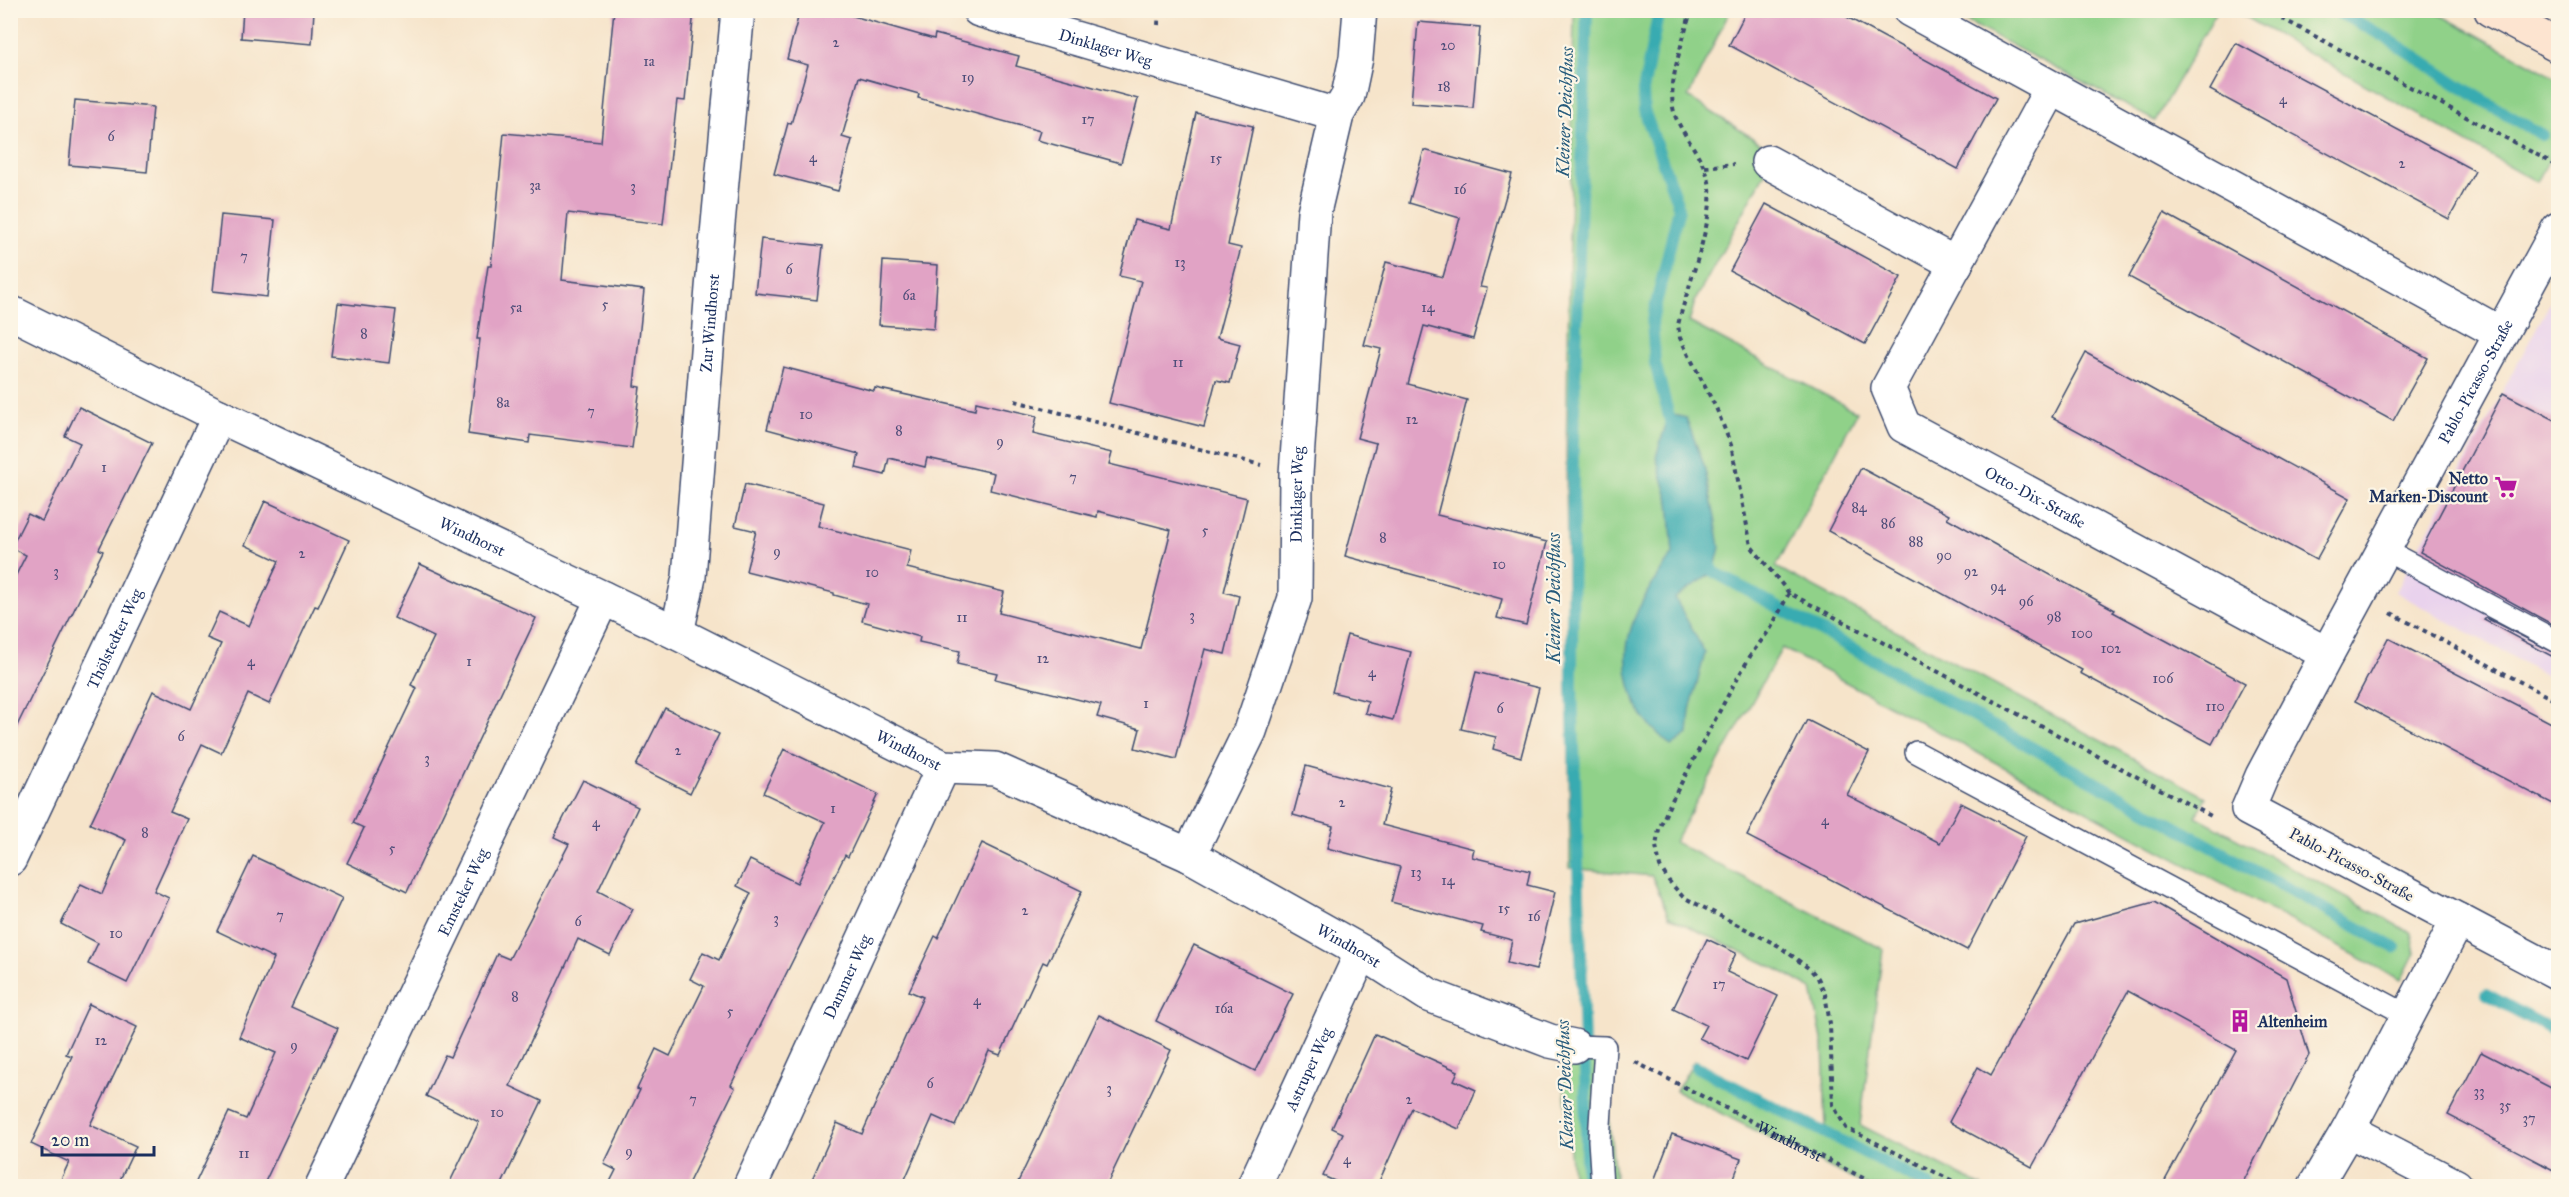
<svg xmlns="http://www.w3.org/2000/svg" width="2569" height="1197" font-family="'IM FELL Great Primer',serif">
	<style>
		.built { fill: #e9d2ed }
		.green { fill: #90d189; stroke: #568074; stroke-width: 1.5 }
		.water { fill: #38abb1; stroke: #2a6d88; stroke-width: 1.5 }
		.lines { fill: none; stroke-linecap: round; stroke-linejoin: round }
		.stream { stroke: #38abb1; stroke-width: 12 }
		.building { fill: #e1a3c5 }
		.lane-casing { stroke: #3c4a6e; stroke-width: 24 }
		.street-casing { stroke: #3c4a6e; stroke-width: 36 }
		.secondary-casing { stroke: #3c4a6e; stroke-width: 36 }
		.path { stroke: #3c4a6e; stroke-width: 4; stroke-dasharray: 4.5 4.5; stroke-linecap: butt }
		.lane { stroke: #fff; stroke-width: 21 }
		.street { stroke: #fff; stroke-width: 33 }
		.secondary { stroke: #fde4d0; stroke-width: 33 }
		.labels { text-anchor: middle; stroke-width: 4.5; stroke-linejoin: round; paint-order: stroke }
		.number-label { font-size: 14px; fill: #4c4c78 }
		.street-label { font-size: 16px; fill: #1b2f5e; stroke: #fcf5e5 }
		.poi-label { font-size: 16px; font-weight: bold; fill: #1b2f5e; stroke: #fcf5e5; text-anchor: end }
		.water-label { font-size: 18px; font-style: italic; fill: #255a7b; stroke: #fcf5e5 }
	</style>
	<rect width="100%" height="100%" fill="#fcf5e5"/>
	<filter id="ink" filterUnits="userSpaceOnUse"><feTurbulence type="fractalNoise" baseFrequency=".0167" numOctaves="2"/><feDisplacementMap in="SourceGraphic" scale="12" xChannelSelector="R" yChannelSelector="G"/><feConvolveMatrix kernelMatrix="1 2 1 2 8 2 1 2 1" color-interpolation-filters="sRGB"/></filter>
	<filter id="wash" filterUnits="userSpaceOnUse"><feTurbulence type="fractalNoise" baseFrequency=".008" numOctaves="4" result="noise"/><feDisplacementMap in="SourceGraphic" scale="24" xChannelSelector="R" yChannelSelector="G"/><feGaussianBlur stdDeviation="1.35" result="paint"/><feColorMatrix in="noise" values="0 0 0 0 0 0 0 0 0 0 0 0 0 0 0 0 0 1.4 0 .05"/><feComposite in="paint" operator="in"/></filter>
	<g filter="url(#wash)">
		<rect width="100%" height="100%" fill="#f6e4ca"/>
		<path class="built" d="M2558,288v394l-163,-90z"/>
		<g class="green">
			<path d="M1574,11h156l-42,86 88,56 -81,148 -6,21 168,90 -81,155 430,230 -10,19 215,117 4,20 -14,27 -619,-332 -108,194 209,107 -23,176 122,61h-115l-191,-95 18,-30 132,68 -3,-85 -11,-55 -33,-19 -110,-53 -17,-41 -82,-8 -4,-412z"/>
			<path d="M1947,11h270l-62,110z"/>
			<path d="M2235,11h198l125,68v64l-21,39z"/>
			<path d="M1564,1054l38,3 14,129h-43l-10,-112z"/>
		</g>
		<path class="water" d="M1669,414l17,4 18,47 11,53 5,29 -6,25 -39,26 30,55 -15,57 -2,24 -17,12c-10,-10 -25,-22 -31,-34 -31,-63 -4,-107 33,-158l-4,-53 -13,-44z"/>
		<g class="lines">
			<g class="stream">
				<path d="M1659,10l-16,81 1,19 35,98 -27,113 3,42 17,65"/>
				<path d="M2331,10c46,19 83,46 124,73 28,18 58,35 87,52"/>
				<path d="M1707,557l7,15 681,376"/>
				<path d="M2486,994l72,39"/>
				<path d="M1696,1067l234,119"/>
				<path d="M1586,1186v-82l-14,-418 1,-243 14,-433"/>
			</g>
		</g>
		<g id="blocks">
			<g class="building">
				<path d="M243,10h71l-2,34 -71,-6z"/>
				<path d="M614,10h80l-9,91 -8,-1 -14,124 -95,-11 -6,67 82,10 -10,96 6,1 -8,61 -102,-13 -1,8 -61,-9 12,-95h-3l11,-73h3l13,-133 97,9z"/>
				<path d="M800,10h32l102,29 1,-5 84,22 -3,10 122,33 -17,64 -84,-23 3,-9 -122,-33 1,-4 -60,-17 -17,60 10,3 -14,51 -64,-17 14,-51 3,1 17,-59 -21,-6z"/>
				<path d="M1747,10h87l162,88 -38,71 -229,-124z"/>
				<path d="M1418,22l62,5 -7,81 -62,-5z"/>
				<path d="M2236,43l239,128 -26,48 -239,-129z"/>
				<path d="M75,100l78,7 -6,65 -78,-7z"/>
				<path d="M1196,113l57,13 -25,119 13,3 -24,90 23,6 -10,39 -14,-3 -12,47 -95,-24 32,-122 -22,-5 15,-56 37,9z"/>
				<path d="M1424,150l88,24 -32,113 7,1 -14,51 -49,-13 -16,58 59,16 -30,115 110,27 -21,83 -29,-7 5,-19 -157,-43 31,-113 -19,-5 24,-89 -17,-4 22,-83 57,15 17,-59 -51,-15z"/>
				<path d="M1766,204l135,73 -36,67 -135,-73z"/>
				<path d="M2164,213l264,145 -35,63 -264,-144z"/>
				<path d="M221,215l54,5 -8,77 -54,-6z"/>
				<path d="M761,239l62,7 -6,54 -62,-7z"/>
				<path d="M883,261l55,4 -4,64 -55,-4z"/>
				<path d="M338,303l58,7 -7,53 -58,-7z"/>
				<path d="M2086,353l264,145 -34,62 -264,-143z"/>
				<path d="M783,367l91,24 1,-3 100,22 1,-8 61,14 -4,18 79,19 -3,11 138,34 -23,94 15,4 -14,58 -20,-5 -29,110 -41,-11 5,-19 -43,-12 4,-12 -106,-26 2,-6 -40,-9 3,-13 -41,-9 1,-5 -58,-16 5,-17 -33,-9v-2l-88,-22 10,-40 -21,-5 10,-42 79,19 -6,23 93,24 -4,18 97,24 -5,21 142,36 30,-119 -73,-19 -1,6 -107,-27 4,-17 -67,-15 -2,9 -36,-9 -4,17 -29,-7 3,-14 -92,-25z"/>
				<path d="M2503,393l56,29v206l-139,-76z"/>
				<path d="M79,407l73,36 -53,106 4,2 -93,189v-153l16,-32 -15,-7 17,-34 14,7 38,-78 -15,-7z"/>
				<path d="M1861,468l88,47 -2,3 54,30 114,62 -2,2 132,71 -33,61 -132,-71 2,-3 -254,-139z"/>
				<path d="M265,501l84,39 -31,67 -3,-1 -46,98 -21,-10 -27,59 -19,-9 -32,68 17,7 -33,72 15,7 -42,85 -39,-19 10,-21 -37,-19 20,-40 21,10 24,-54 -36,-16 63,-133 38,18 30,-65 -14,-6 12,-26 30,14 30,-65 -34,-16z"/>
				<path d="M420,564l116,54 -129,274 -60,-29 17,-35 -11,-5 64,-135 -6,-3 23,-48 -40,-19z"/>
				<path d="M2486,618l73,37v5l-75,-40z"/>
				<path d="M1347,635l64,17 -18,68 -28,-7 3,-12 -36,-9z"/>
				<path d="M2388,638l171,89v80l-204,-106z"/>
				<path d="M1476,672l63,16 -18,69 -28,-8 3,-12 -35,-8z"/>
				<path d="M665,708l54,26 -29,59 -54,-27z"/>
				<path d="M1807,720l62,32 -22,43 93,48 21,-40 65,33 -59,114 -220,-114z"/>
				<path d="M784,749l94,45 -30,63 -3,-2 -114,230 4,3 -48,98h-79l8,-16 -12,-6 36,-74 -3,-1 19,-40 14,7 34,-70 -14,-7 13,-27 16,8 32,-67 -14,-7 13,-26 47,23 28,-61 -62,-29z"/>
				<path d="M1306,766l85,23 -9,36 92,24 -2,8 58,14 -3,14 28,7 -19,78 -29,-7 5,-23 -31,-8 2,-6 -92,-24 9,-35 -73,-19 6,-22 -40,-11z"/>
				<path d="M583,780l55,27 -40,84 35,18 -23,46 -32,-16 -68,147 32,15 -41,85h-53l31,-64 -53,-26 19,-41 5,2 47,-103 12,5 60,-115 -15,-7z"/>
				<path d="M982,843l100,48 -35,73 -4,-2 -43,93 -11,-4 -34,75 -22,-10 -31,70h-93l28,-63 25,11 61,-137 -14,-6 26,-55 3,2z"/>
				<path d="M253,856l89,42 -51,109 47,21 -75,158h-69l35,-74 17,7 30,-66 -37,-16 35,-79 -57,-27z"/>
				<path d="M2154,902l132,76 23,77 -68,131h-79l74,-136 -108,-59 -96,176 -83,-45 29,-55 13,8 83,-151z"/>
				<path d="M1707,939l29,14 -9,19 51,24 -32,65 -47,-23 7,-13 -33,-16z"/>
				<path d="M1194,945l99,49 -38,77 -99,-50z"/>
				<path d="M89,1004l48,23 -47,98 46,21 -19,40h-59l11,-24 -38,-18 41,-88 -6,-2z"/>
				<path d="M1099,1015l72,35 -65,136h-90z"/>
				<path d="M1375,1034l83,37 -4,9 22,10 -17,39 -47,-21 -35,78h-31l-23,-10 20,-43 -11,-5z"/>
				<path d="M2481,1052l78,40v81l-111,-58z"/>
				<path d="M1672,1134l69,25 -10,27h-79z"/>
			</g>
		</g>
	</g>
	<g filter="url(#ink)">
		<use href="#blocks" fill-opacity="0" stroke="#3c4a6e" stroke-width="1.5"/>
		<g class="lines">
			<g class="lane-casing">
				<g id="lane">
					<path d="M2383,549l175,93"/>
					<path d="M1916,752l493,264"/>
					<path d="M1574,1046l31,1 -6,93 3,46"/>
				</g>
			</g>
			<g class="street-casing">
				<g id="street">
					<path id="s2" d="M979,10l358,105"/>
					<path d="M1910,10l590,323"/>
					<path id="s3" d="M2051,89l-163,299 16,38 423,228"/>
					<path d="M1768,162l188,102"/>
					<path id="s4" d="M10,312l209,104 458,217 266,134 52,2 194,86 173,97 67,43 121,46 24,5"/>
					<path id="s5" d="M677,633l12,-56 23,-289 26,-278"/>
					<path id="s6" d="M1189,855l61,-124 45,-133 1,-124 18,-262 23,-97 11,-19 8,-38 4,-48"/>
					<path id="s7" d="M10,859l209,-443"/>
					<path d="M2458,920l100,53"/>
					<path d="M2348,1130l108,56"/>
					<path id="s8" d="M322,1186l281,-588"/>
					<path id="s9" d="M750,1186l193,-419"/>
					<path id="s10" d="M1254,1186l108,-234"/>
					<path id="s11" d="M2315,1186l33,-56 110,-210 -210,-111 14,-33 65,-122 231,-425"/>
				</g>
			</g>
			<g class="secondary-casing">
				<path id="secondary" d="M2491,10l67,36"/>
			</g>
			<g class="path">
				<path d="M1691,10c-7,29 -27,80 -15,108 11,24 31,43 34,70 4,32 -24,103 -32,137l2,13 37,72 14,35 20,101 38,47 424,224"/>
				<path d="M2266,10l292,156"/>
				<path d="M1158,25l1,-15"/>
				<path d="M1705,167l29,-3"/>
				<path d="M1015,401l246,64"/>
				<path d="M1789,593l-18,35 -19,25 -19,33 -63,118 -11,25 -3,17 4,21 9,14 14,16 96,49 32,24 7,8 7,16 5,30 3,81 13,23 117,58"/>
				<path d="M2391,613l167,89"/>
				<path id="s1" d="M1635,1062l244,124"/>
			</g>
			<use href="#lane" class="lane"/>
			<use href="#street" class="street"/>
			<use href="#secondary" class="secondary"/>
		</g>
	</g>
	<defs>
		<g id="supermarket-bare" transform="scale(1.8)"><path d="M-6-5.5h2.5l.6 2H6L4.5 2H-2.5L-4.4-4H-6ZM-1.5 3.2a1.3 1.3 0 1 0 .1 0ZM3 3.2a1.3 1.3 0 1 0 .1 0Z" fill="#b5179e" stroke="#fcf5e5" stroke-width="2.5" paint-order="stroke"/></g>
		<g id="building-bare" transform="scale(1.8)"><path d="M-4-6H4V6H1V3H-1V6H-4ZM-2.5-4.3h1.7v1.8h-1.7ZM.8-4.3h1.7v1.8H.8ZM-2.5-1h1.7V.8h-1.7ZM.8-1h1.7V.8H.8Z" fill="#b5179e" stroke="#fcf5e5" stroke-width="2.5" paint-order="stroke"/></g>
	</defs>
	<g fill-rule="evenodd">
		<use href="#supermarket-bare" x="2506" y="487"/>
		<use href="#building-bare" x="2240" y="1021"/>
	</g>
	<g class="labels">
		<g class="number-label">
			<text x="836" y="47">2</text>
			<text x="1448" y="50">20</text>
			<text x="649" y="66">1a</text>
			<text x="968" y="82">19</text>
			<text x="1444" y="91">18</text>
			<text x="2283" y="104">4</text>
			<text x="1088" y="124">17</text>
			<text x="111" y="141">6</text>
			<text x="813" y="162">4</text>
			<text x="1216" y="163">15</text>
			<text x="2402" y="168">2</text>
			<text x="535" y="190">3a</text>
			<text x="633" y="191">3</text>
			<text x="1460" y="194">16</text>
			<text x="244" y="261">7</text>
			<text x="1180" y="267">13</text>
			<text x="789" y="274">6</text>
			<text x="909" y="300">6a</text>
			<text x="605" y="309">5</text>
			<text x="516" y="312">5a</text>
			<text x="1428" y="312">14</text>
			<text x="364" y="338">8</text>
			<text x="1178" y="367">11</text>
			<text x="503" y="407">8a</text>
			<text x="591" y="416">7</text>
			<text x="806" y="419">10</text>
			<text x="1412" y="424">12</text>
			<text x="899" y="435">8</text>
			<text x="1000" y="446">9</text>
			<text x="104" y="472">1</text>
			<text x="1073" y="482">7</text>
			<text x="1859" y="512">84</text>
			<text x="1888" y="528">86</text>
			<text x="1205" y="535">5</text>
			<text x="1383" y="542">8</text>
			<text x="1916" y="546">88</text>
			<text x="777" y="556">9</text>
			<text x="302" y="558">2</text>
			<text x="1944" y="560">90</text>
			<text x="1499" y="569">10</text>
			<text x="56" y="576">3</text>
			<text x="1971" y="576">92</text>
			<text x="872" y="577">10</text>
			<text x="1998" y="591">94</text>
			<text x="2026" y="606">96</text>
			<text x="1192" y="620">3</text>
			<text x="2054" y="621">98</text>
			<text x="962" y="622">11</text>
			<text x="2082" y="638">100</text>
			<text x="2111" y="653">102</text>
			<text x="1043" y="663">12</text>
			<text x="251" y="666">4</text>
			<text x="469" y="666">1</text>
			<text x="1372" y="677">4</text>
			<text x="2163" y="683">106</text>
			<text x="1146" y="708">1</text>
			<text x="2215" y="711">110</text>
			<text x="1500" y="713">6</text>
			<text x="181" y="741">6</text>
			<text x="678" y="755">2</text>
			<text x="427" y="763">3</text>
			<text x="1342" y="807">2</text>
			<text x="833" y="813">1</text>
			<text x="1825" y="825">4</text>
			<text x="596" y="827">4</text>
			<text x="145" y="837">8</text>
			<text x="392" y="853">5</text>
			<text x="1416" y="877">13</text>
			<text x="1448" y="885">14</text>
			<text x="1504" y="913">15</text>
			<text x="1025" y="915">2</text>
			<text x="280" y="920">7</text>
			<text x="1534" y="921">16</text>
			<text x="776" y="923">3</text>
			<text x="578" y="926">6</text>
			<text x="116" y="938">10</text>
			<text x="1719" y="989">17</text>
			<text x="515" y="1001">8</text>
			<text x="977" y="1005">4</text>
			<text x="1224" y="1013">16a</text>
			<text x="730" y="1016">5</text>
			<text x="101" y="1045">12</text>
			<text x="294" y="1050">9</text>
			<text x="930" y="1088">6</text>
			<text x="1109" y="1093">3</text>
			<text x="2479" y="1096">33</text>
			<text x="693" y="1104">7</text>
			<text x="1409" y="1104">2</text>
			<text x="2505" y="1110">35</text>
			<text x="497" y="1117">10</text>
			<text x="2529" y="1123">37</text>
			<text x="629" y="1156">9</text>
			<text x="244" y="1158">11</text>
			<text x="1347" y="1164">4</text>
		</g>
		<g class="street-label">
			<text dy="6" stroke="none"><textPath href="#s2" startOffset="132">Dinklager Weg</textPath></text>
			<text dy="6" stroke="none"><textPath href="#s5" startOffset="312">Zur Windhorst</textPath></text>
			<text dy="6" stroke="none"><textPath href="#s11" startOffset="1024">Pablo-Picasso-Straße</textPath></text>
			<text dy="6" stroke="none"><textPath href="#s6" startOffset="382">Dinklager Weg</textPath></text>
			<text dy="6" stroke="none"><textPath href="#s3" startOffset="531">Otto-Dix-Straße</textPath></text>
			<text dy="6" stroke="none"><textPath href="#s4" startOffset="514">Windhorst</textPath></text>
			<text dy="6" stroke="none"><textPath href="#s7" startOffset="244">Thölstedter Weg</textPath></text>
			<text dy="6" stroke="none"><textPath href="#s4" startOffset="1000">Windhorst</textPath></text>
			<text transform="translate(2352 864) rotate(28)" y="6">Pablo-Picasso-Straße</text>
			<text dy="6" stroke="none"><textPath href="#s8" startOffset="326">Emsteker Weg</textPath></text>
			<text dy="6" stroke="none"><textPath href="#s4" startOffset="1486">Windhorst</textPath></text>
			<text dy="6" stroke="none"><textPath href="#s9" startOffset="231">Dammer Weg</textPath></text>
			<text dy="6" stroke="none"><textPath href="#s10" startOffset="129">Astruper Weg</textPath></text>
			<text dy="6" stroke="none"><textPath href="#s1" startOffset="174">Windhorst</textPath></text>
		</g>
		<g class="poi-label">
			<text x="2488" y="484">Netto<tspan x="2488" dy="18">Marken-Discount</tspan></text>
			<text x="2258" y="1027" text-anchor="start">Altenheim</text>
		</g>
		<g class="water-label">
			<text transform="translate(1565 112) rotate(-88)" y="6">Kleiner Deichfluss</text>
			<text transform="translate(1554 598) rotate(-90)" y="6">Kleiner Deichfluss</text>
			<text transform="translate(1565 1085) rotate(-92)" y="6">Kleiner Deichfluss</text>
		</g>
	</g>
	<rect width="2569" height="1197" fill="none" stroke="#fcf5e5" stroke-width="36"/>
	<path d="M42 1146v9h112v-9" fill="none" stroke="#1b2f5e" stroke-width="3"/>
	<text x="51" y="1146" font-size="18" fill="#1b2f5e" stroke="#fcf5e5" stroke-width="4.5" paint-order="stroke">20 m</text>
</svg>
